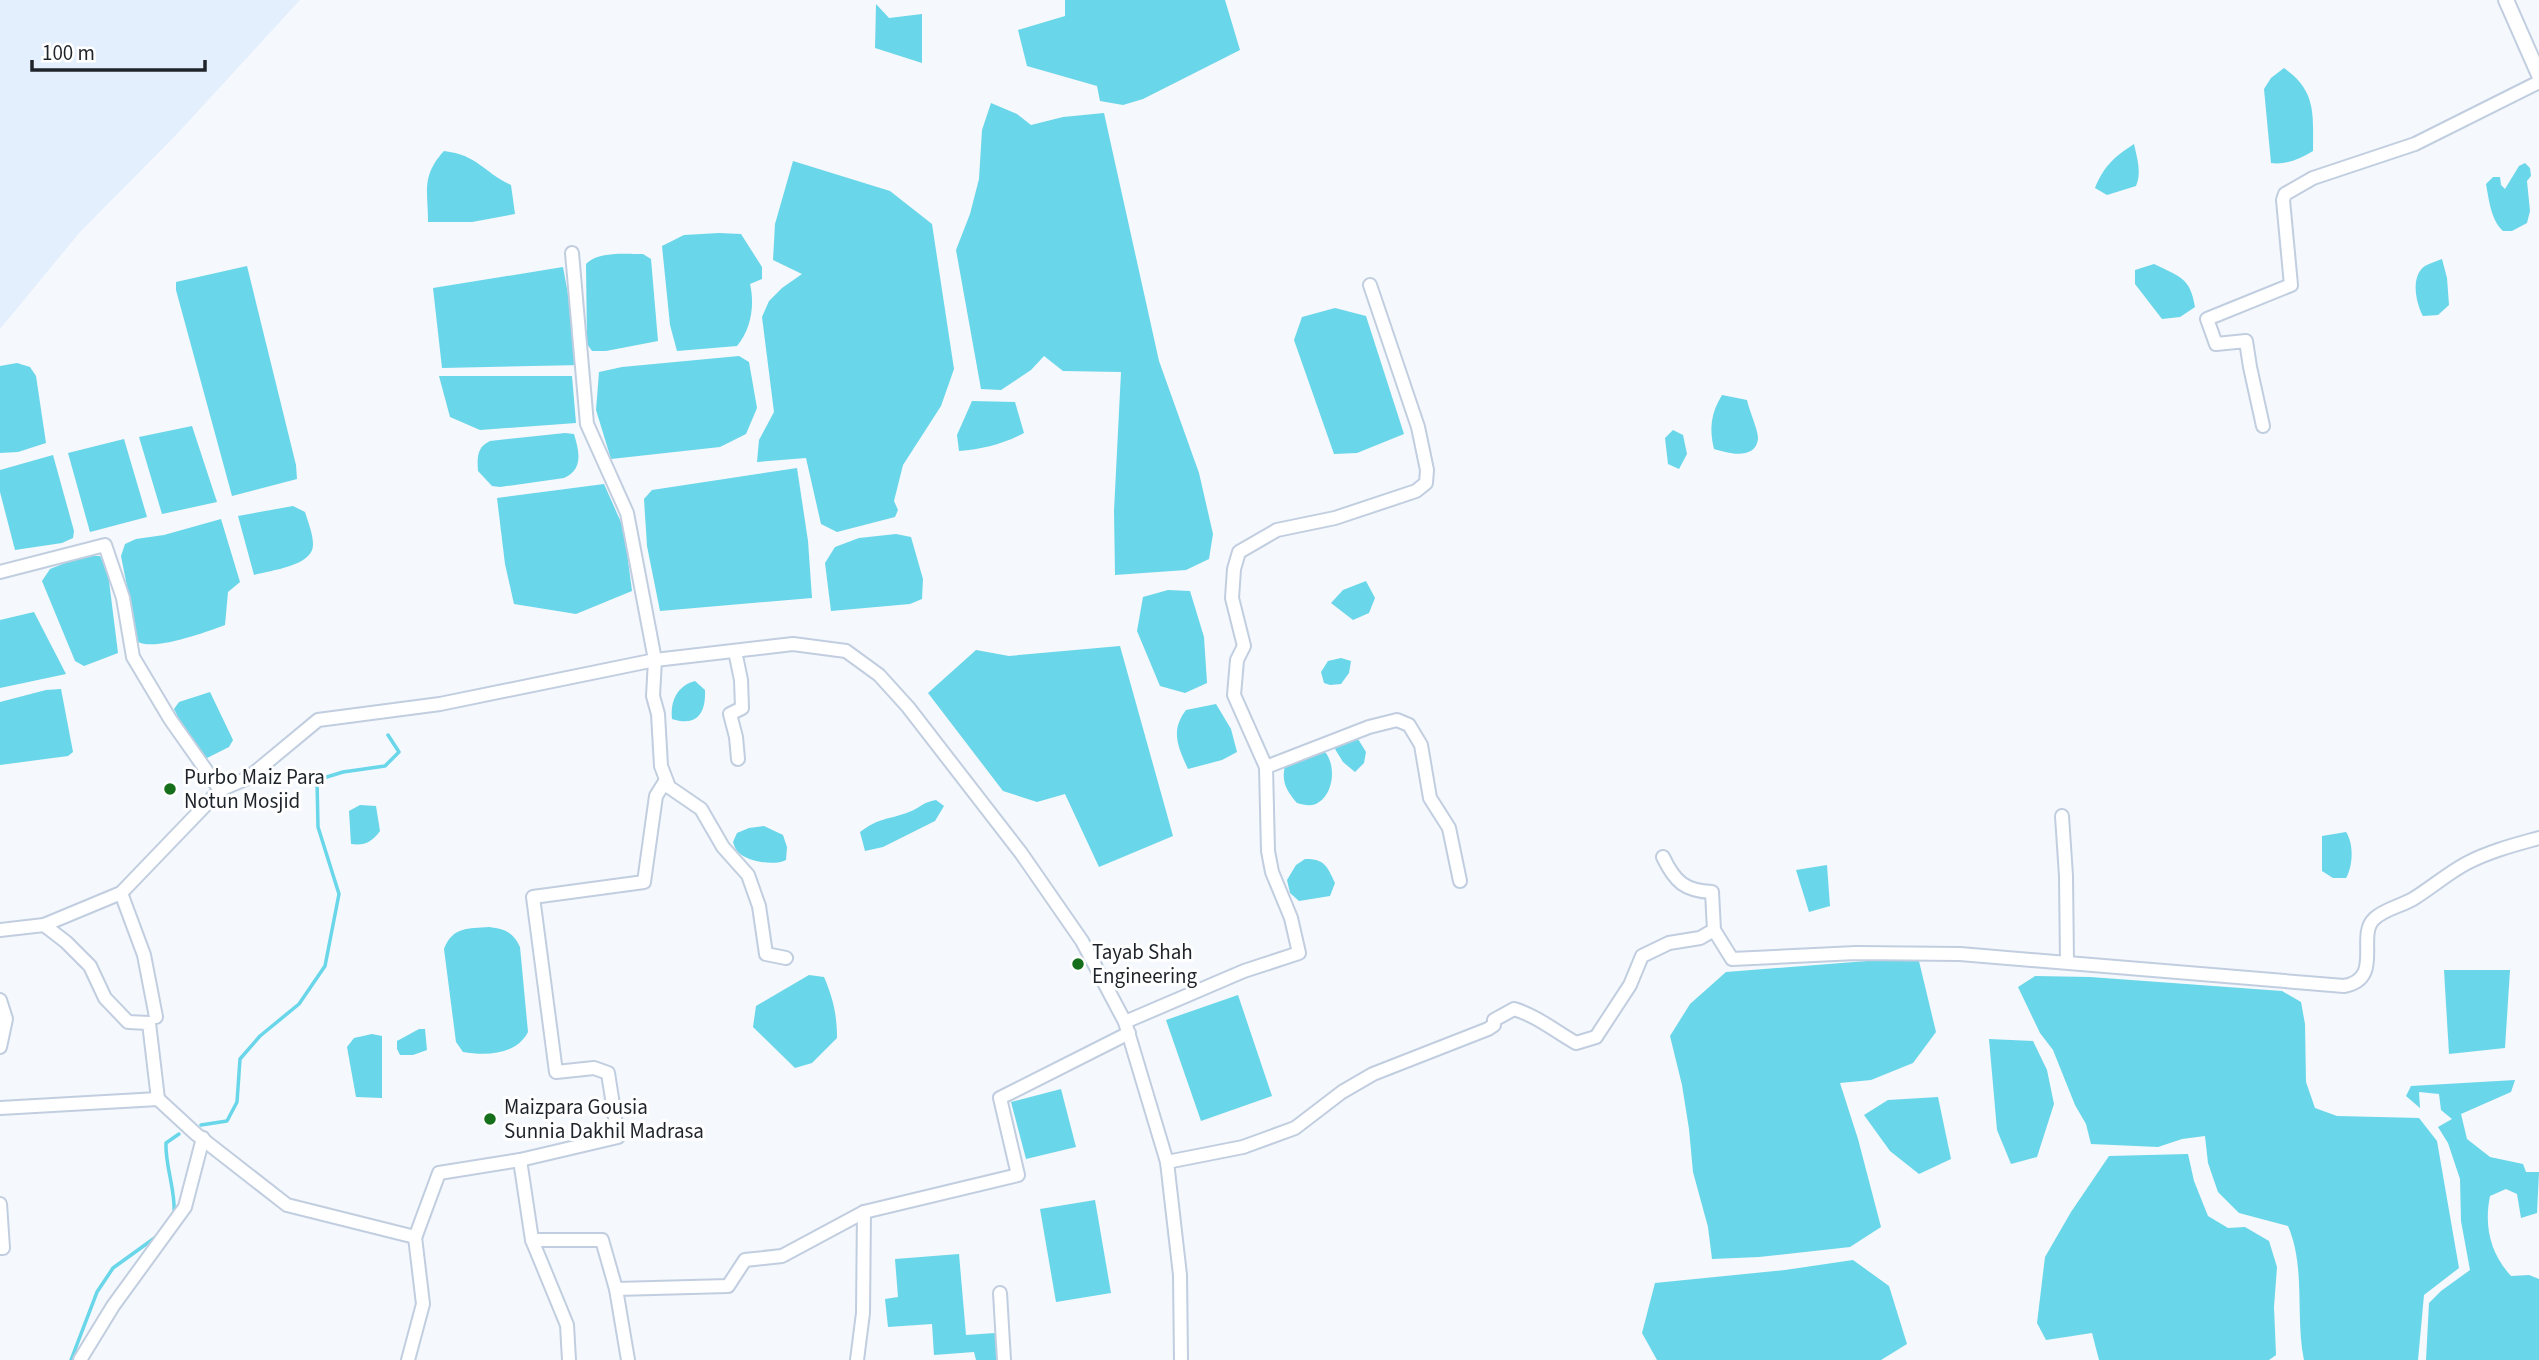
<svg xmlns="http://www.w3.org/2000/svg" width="2539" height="1360" font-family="'Source Sans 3',sans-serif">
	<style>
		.built { fill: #e4effe }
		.water { fill: #69d6ea }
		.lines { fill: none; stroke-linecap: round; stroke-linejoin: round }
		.stream { stroke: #69d6ea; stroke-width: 3.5 }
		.minor-casing { stroke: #c1cee0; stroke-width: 16 }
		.major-casing { stroke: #c1cee0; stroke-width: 18 }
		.minor { stroke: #fff; stroke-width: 12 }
		.major { stroke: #fff; stroke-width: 14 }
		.poi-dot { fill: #156f1b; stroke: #fff; stroke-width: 2.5 }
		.labels { text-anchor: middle; stroke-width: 6; stroke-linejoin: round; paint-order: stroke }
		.poi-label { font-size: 21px; fill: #1f242a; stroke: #fff; text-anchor: start }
	</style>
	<rect width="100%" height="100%" fill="#f5f8fc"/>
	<path class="built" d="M0,0h300l-124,135 -96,97 -80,97z"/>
	<g class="water">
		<path d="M1065,0h160l15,50 -97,49 -20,6 -23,-4 -3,-15 -70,-20 -9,-36 47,-14z"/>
		<path d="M876,4l13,14 33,-4v49l-47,-15z"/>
		<path d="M2284,68c33,23 29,47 29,83 -13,8 -27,14 -42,12l-7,-74 7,-11z"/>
		<path d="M991,103l26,11 14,11 32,-8 41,-4 55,248 40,112 14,61 -4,25 -23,11 -71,5 -1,-64 7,-139 -58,-1 -19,-15 -13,14 -30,20 -20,-1 -25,-139 14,-36 9,-35 3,-49z"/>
		<path d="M2134,144c3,14 8,29 2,42l-29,9 -12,-7c9,-22 19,-31 39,-44z"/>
		<path d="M444,151c34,4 39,21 67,34l4,29 -43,8h-44c0,-31 -7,-46 16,-71z"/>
		<path d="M793,161l97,30 42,33 22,145 -13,37 -38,59 -9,36 4,9 -3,7 -58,15 -16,-8 -15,-66 -49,4 2,-22 15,-28 -12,-95 7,-16 13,-13 20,-14 -29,-14 2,-36z"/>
		<path d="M2525,163l5,5 1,8 -4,5 3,30 -3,12 -15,8h-9c-12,-11 -14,-31 -17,-47l7,-7h7l1,8 4,4 14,-23z"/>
		<path d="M719,233l22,1 21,33v12l-12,5c5,21 1,46 -13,62l-60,5 -7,-26 -8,-79 22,-11z"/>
		<path d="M643,254l8,5 7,82 -52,10h-14l-5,-7 -1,-80c12,-13 40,-10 57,-10z"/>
		<path d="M2442,259l5,19 2,27 -11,10 -15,1c-7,-13 -13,-40 2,-50 5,-3 12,-5 17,-7z"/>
		<path d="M2154,264c26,13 36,13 41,43l-15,10 -18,2 -27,-35v-14z"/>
		<path d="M247,266l49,199 1,14 -65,17 -56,-206v-8z"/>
		<path d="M563,267l18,98 -139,3 -9,-80z"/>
		<path d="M1335,308l31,8 38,118 -47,19 -23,1 -40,-114 8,-23z"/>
		<path d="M739,356l10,6 8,46 -11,26 -26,13 -109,12 -15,-49 3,-38 23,-5z"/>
		<path d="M17,363l13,4 6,9 10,67 -28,9 -18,1v-87z"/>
		<path d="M439,376h133l4,47 -96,7 -30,-13z"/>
		<path d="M1722,395l25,5c2,10 12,32 11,39 -3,22 -31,14 -44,10 -5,-21 -3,-36 8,-54z"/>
		<path d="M972,401l43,1 9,31c-21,11 -41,16 -65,18l-2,-16z"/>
		<path d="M192,426l25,76 -55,12 -23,-77z"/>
		<path d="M1673,430l10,5 4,19 -8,15 -11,-5 -3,-26z"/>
		<path d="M565,433l9,1c5,17 10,35 -10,44l-64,9 -8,-1 -14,-15c-1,-14 -1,-24 12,-30z"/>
		<path d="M124,439l23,78 -57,15 -22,-79z"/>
		<path d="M53,455l21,76 -1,7 -11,5 -47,7 -15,-58v-22z"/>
		<path d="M797,468l11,73 4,57 -152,13 -13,-65 -3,-47 8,-9z"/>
		<path d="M604,484l20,45 8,62 -56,23 -62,-10 -9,-40 -8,-66z"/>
		<path d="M293,506l12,6c3,10 8,22 8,32 1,22 -42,26 -59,31l-16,-59z"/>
		<path d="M221,519l19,63 -12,10 -3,33c-19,7 -70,26 -87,17l-17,-86 4,-12 11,-5 28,-4z"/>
		<path d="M896,534l15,3 12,42 -1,20 -12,5 -79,7 -6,-48 10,-16 24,-9z"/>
		<path d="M83,556h17l8,17 10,80 -34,13 -9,-5 -33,-80 8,-12z"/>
		<path d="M1366,581l9,17 -6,15 -16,7 -22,-17 12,-13z"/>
		<path d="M1168,590l22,1 14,46 3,46 -22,10 -25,-7 -23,-55 6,-34z"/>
		<path d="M34,612l32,62 -66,14v-68z"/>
		<path d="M1120,646l53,190 -74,31 -34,-73 -28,8 -34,-11 -75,-98 48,-43 33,6z"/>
		<path d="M1341,658l10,3 -2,12 -8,11 -11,1 -6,-2 -3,-11 7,-11z"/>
		<path d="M695,681l10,9c1,23 -8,37 -33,29 -2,-18 5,-33 23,-38z"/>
		<path d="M61,689l12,63 -5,4 -68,9v-63l46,-12z"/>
		<path d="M210,692l23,48 -4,7 -24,12 -17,-22 -14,-28 5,-7z"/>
		<path d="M1216,704l15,25 6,23 -15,8 -34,9c-10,-22 -18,-38 -2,-59z"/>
		<path d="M1358,739l8,13 -2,11 -9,9 -12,-10 -8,-13 5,-5z"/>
		<path d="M1317,750l8,2c11,13 9,40 -6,50 -6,5 -15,3 -22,1 -10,-12 -16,-21 -12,-37z"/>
		<path d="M936,800l8,6 -9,15 -52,26 -18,4 -5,-19c20,-15 28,-12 49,-20 11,-4 14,-10 27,-12z"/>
		<path d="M360,805l16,1 4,25c-8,11 -16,15 -29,13l-2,-33z"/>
		<path d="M764,826l19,9 4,12 -1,13c-11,6 -39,2 -48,-8 -3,-3 -4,-7 -5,-10l4,-9 12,-5z"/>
		<path d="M2346,832c8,12 7,34 0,46h-13l-11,-7v-35z"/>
		<path d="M1305,859c20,0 22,7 30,24l-5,13 -31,5 -9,-8 -3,-13 9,-15z"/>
		<path d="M1827,865l3,41 -21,6 -13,-42z"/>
		<path d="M489,927c16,2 24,5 31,20l8,85c-12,23 -41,24 -65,20l-7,-10 -12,-93c9,-23 24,-20 45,-22z"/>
		<path d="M1918,957l18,75 -23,31 -42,17 -31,3 18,56 23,88 -31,20 -91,10 -47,2 -4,-32 -15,-55 -4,-43 -7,-44 -12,-49 20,-32 36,-32z"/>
		<path d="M2444,970h66l-5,78 -56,6z"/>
		<path d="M809,975l15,2c9,21 13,38 13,61l-25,25 -17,5 -42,-41 3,-21z"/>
		<path d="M2035,976l55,1 192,14 19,11 4,22 1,58 9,26 22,8 82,2 18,23 22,127 -35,27 -6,65h-114c-9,-44 2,-92 -16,-134l-49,-13 -21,-21 -10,-29 -3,-27 -23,3 -24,8 -67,-3 -5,-20 -11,-19 -22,-55 -13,-17 -22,-46z"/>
		<path d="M1238,995l34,101 -71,25 -35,-101z"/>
		<path d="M419,1029h6l2,21 -14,5h-13l-3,-6v-8z"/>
		<path d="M372,1034l10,2v62l-26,-1 -9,-50 7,-9z"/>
		<path d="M1989,1039l44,2 14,29 7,34 -17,53 -26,7 -14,-34z"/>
		<path d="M2515,1080l-4,12 -50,22 6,25 23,18 33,7 3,8h13l-2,41 -16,5 -4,-24 -11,-5 -16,7c-6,30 0,57 21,80l18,-1 10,4v81h-113l3,-57 12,-12 29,-21 -9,-49 -1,-42 -12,-36 -10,-16 14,-8 -11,-9 -2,-16 -20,-2 1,16 -14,-12 5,-10z"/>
		<path d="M1061,1089l15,58 -50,12 -15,-57z"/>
		<path d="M1938,1097l13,62 -32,15 -29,-23 -26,-36 24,-15z"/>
		<path d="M2188,1154l6,27 14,35 20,12 17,-1 24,14 8,26 -3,40 2,48 -7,5h-170l-7,-27 -46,7 -9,-17 8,-66 26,-45 38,-56z"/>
		<path d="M1095,1200l16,93 -55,9 -16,-93z"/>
		<path d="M959,1254l7,81 29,-2 3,27h-22l-2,-8 -40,3 -2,-31 -44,3 -3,-28 13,-2 -3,-38z"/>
		<path d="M1853,1260l36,26 18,58 -26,16h-224l-15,-27 13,-50 130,-13z"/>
	</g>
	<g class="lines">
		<g class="stream">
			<path d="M201,1125l26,-4 10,-19 3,-43 20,-23 39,-32 26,-38 14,-72 -21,-67 -1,-47 26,-8 42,-6 14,-14 -11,-17"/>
			<path d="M174,1214c2,-24 -9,-47 -8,-71l13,-9"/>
			<path d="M71,1360l26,-68 16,-24 43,-31"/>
		</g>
		<g class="minor-casing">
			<g id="minor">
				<path d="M572,253l15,171 40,89 28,147 -2,36 5,18 3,52 8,21 32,22 22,38 25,28 11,31 7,48 20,4"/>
				<path d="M2263,426l-13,-59 -4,-26 -30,3 -9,-25 84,-34 -8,-85 2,-6 28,-16 102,-34 124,-62"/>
				<path d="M0,572l105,-27 18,53 10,59 37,62 50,71"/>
				<path d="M735,651l6,29 1,28 -12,6 6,23 2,22"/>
				<path d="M1266,767l103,-40 28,-7 12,5 12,20 9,53 19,30 11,53"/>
				<path d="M666,780l-10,16 -12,86 -111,15 23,175 38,-4 14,5 10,64 -98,23 12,80h70l14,49 112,-3 17,-26 37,-4 82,-44 154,-37 -18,-77 129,-65"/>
				<path d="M2062,816l4,60 1,86"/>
				<path d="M1663,857c12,25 22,34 49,35l2,38 18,29 124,-6 104,1 384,32c40,-7 12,-50 30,-67 10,-10 27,-13 39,-20 18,-11 35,-26 54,-36 23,-12 47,-18 72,-25"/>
				<path d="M121,893l23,62 12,62"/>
				<path d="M44,925l22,17 24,24 15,32 23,24 21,1 9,76"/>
				<path d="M0,930l44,-5 77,-32 99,-103 28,-12 70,-58 122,-16 215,-44 138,-16 53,7 33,24 29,32 113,146 61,88 43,81 42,140 13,113 1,85"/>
				<path d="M0,1000l6,19 -6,28"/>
				<path d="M1125,1022l119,-51 55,-18 -8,-35 -19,-46 -4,-21 -2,-84 -32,-72 3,-35 7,-14 -12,-48 2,-29 5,-17 38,-22 58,-12 81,-27 10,-8 1,-13 -9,-43 -48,-142"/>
				<path d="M0,1108l158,-9 38,35 91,71 128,32 8,67 -15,56"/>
				<path d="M1167,1162l76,-15 52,-19 47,-36 31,-18 115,-45 6,-4v-5l20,-11c23,7 41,22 62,34l20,-6 34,-52 12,-29 27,-13 31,-5 14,-8"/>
				<path d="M0,1204l3,44h-3"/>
				<path d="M415,1238l24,-65 81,-13"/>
				<path d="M532,1240l35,85 2,35"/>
				<path d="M616,1289l12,71"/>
				<path d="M1000,1293l4,67"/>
				<path d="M80,1360l33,-54 72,-99 18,-69"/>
				<path d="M857,1360l6,-47 1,-101"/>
			</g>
		</g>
		<g class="major-casing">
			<path id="major" d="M2506,0l33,75"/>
		</g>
		<use href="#minor" class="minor"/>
		<use href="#major" class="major"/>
	</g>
	<g class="poi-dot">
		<circle cx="170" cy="789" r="7"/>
		<circle cx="1078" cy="964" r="7"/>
		<circle cx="490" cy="1119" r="7"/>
	</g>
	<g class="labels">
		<g class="poi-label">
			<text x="184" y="784">Purbo Maiz Para<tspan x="184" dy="24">Notun Mosjid</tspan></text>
			<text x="1092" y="959">Tayab Shah<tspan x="1092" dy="24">Engineering</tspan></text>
			<text x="504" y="1114">Maizpara Gousia<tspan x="504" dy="24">Sunnia Dakhil Madrasa</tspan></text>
		</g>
	</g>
	<path d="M32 60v10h173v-10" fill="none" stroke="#1f242a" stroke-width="3.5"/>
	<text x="42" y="60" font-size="21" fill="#1f242a" stroke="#ffffff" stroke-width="5" paint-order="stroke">100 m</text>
</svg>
